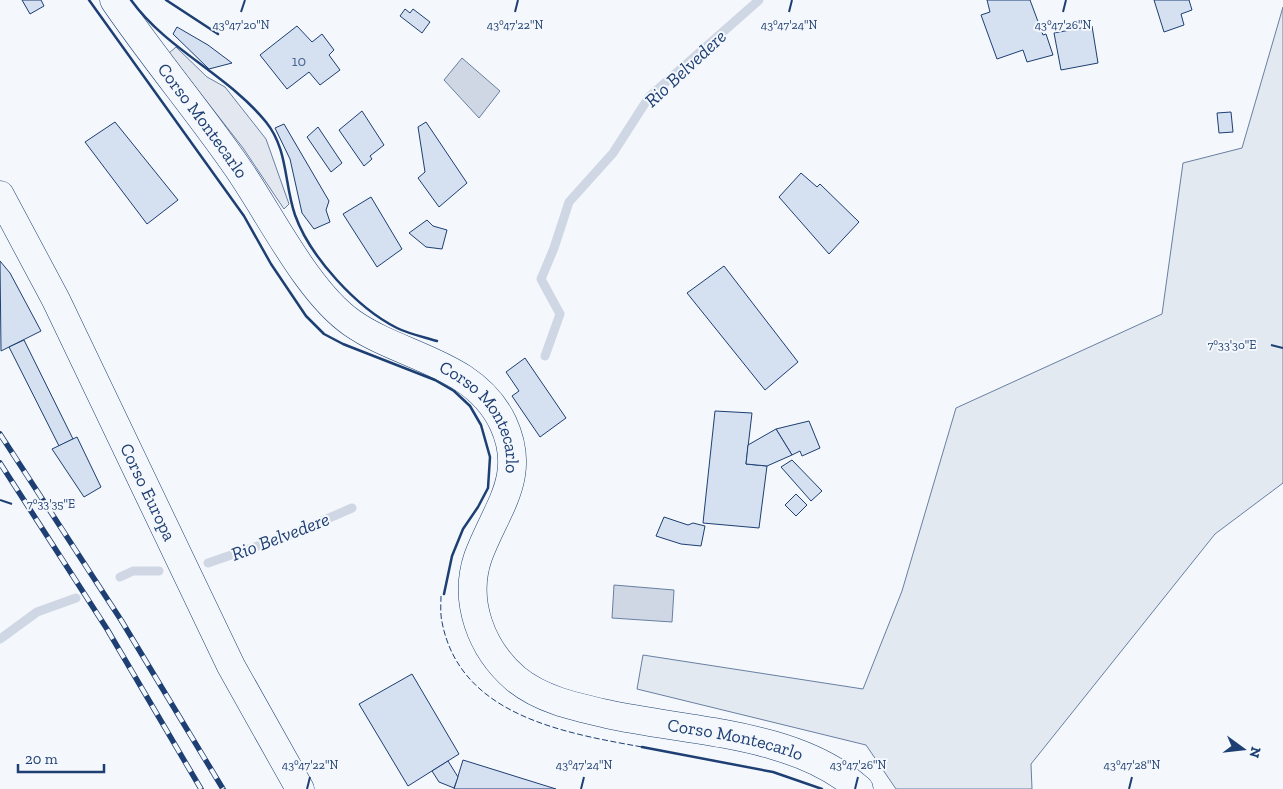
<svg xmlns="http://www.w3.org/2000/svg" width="1283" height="789" font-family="'Zilla Slab',serif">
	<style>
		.green { fill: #e3e9f0; stroke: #687fa3 }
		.parking { fill: #e3e8f0; stroke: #687fa3 }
		.water { fill: #cfd7e4; stroke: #687fa3 }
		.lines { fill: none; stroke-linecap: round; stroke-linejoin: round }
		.stream { stroke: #cfd7e4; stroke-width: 9 }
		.building { fill: #d5e0f0; stroke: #1d3f73 }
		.secondary-casing { stroke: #1d3f73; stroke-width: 29 }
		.primary-casing { stroke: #1d3f73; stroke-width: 29 }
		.secondary { stroke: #f4f7fb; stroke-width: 28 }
		.primary { stroke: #f4f7fb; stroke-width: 28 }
		.rail-casing { stroke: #1d3f73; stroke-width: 5.5 }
		.rail { stroke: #f4f7fb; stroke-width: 4; stroke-dasharray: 11; stroke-linecap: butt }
		.fence { stroke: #1d3f73; stroke-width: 1; stroke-dasharray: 6 2.5; stroke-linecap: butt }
		.wall { stroke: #1d3f73; stroke-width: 2.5 }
		.ticks { fill: none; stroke: #1d3f73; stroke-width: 2 }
		.labels { text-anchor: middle; stroke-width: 4; stroke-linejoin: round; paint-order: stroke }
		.number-label { font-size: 15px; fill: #4b6792 }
		.street-label { font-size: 18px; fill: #1d3f73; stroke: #f4f7fb }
		.water-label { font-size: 19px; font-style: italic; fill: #1d3f73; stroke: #f4f7fb }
		.ticks-label { font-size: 12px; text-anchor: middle; fill: #1d3f73; stroke: #f4f7fb; stroke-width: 4; stroke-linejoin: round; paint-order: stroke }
	</style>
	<rect width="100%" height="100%" fill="#f4f7fb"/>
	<path class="green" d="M1283,7v476l-68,51 -184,230 1,25h-136l-30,-44 -229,-56 6,-34 220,34 39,-98 54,-183 206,-94 21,-151 59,-15z"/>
	<path class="parking" d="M176,47l31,30 18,10 41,52 23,65 -5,5 -41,-61 -74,-95z"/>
	<g class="water">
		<path d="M462,58l38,33 -21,27 -35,-38z"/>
		<path d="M614,585l60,5 -2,32 -60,-4z"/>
	</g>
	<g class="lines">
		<g class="stream">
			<path d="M545,356l15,-42 -19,-35 13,-31 15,-46 44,-49 36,-56 110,-97"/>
			<path d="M208,563l82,-28 62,-27"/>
			<path d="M120,577l13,-6h26"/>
			<path d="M0,639l37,-27 39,-14"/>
		</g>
	</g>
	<g class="building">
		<path d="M22,0h19l3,6 -14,8z"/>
		<path d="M987,0h43l13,35 3,-1 7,21 -26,7 -4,-12 -26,9 -16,-44 9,-3z"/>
		<path d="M1154,0h35l3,10 -11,4 3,11 -20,7z"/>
		<path d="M405,9l5,4 3,-4 17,13 -8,11 -22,-17z"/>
		<path d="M297,26l15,16 10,-8 12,16 -5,5 11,15 -20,15 -11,-13 -22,17 -27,-34z"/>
		<path d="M1092,26l6,37 -37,7 -7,-37z"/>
		<path d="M177,27l31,18 24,18 -23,6 -36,-35z"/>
		<path d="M362,111l22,34 -14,11 2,3 -8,7 -25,-36z"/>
		<path d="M1231,112l2,20 -14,1 -2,-20z"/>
		<path d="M115,122l63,78 -31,24 -62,-82z"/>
		<path d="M426,122l41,61 -28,24 -21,-29 7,-6 -7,-45z"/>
		<path d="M284,124l45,77 -3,9 4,12 -16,7 -12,-16 -12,-54 -15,-31z"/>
		<path d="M318,127l24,36 -11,9 -24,-35z"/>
		<path d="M801,173l16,14 3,-3 39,38 -30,32 -50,-57z"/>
		<path d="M371,197l31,52 -25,18 -34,-53z"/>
		<path d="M427,220l6,6 14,4 -5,19 -16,-2 -17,-14z"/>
		<path d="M0,261l10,12 31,58 -40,20z"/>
		<path d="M724,266l74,96 -33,28 -78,-97z"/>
		<path d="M24,340l49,99 -14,7 -50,-99z"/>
		<path d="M525,358l41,60 -26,19 -28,-41 7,-5 -13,-19z"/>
		<path d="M715,411l37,2 -6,51 21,2 -8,62 -56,-5z"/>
		<path d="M809,421l11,27 -18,8 -2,-5 -8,4 -16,-26z"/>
		<path d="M776,429l16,26 -25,11 -21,-2 2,-19z"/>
		<path d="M77,437l24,50 -17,10 -32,-48z"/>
		<path d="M792,460l30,31 -11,10 -30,-34z"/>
		<path d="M796,494l11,11 -11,11 -11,-11z"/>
		<path d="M664,517l24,8 5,-2 12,3 -4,20 -20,-2 -25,-8z"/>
		<path d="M412,674l47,80 -51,32 -49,-82z"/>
		<path d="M463,760l93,29h-102z"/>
		<path d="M448,761l10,16 -4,11 -15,-6 -7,-11z"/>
	</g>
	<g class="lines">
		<g class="secondary-casing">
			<g id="secondary">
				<path id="s1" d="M114,0c38,56 82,108 121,164 33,46 71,127 117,159 50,35 122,39 151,100 25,54 -7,85 -25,134 -15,44 3,92 38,122 26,21 60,28 91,35 81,18 188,18 252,75"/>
			</g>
		</g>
		<g class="primary-casing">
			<g id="primary">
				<path id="s2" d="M0,195l56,105 175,366 69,123"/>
			</g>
		</g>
		<use href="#secondary" class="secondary"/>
		<use href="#primary" class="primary"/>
		<g class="rail-casing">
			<g id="rail">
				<path d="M0,434l121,186 102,169"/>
				<path d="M0,463l107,166 94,160"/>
			</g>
		</g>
		<use href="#rail" class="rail"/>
		<path class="fence" d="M441,596c0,8 -1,18 1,26 18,94 123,111 200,125"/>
		<g class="wall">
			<path d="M89,0l155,216 27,48 35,52 18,18 19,10 92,36 19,11 16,15 11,19 9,32 -2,31 -10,19 -15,22 -11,27 -8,38"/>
			<path d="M131,0c36,50 96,74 135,122 22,27 18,61 29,93 15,42 62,93 102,113 12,6 27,9 40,13"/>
			<path d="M166,0l52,34"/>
			<path d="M642,747l131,25 49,17"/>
		</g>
	</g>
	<path class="ticks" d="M241,12l4,-12M515,12l3,-12M789,12l3,-12M1063,12l3,-12M1271,345l12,3M0,500l12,4M307,789l3,-12M581,789l3,-12M855,789l3,-12M1129,789l3,-12"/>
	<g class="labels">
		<g class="number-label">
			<text x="299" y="66">10</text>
		</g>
		<g class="street-label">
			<text dy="6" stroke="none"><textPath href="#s1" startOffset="150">Corso Montecarlo</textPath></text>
			<text dy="6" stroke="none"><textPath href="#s1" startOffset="570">Corso Montecarlo</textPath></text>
			<text dy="6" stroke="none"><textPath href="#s2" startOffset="332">Corso Europa</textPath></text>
			<text dy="6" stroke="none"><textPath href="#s1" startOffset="1094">Corso Montecarlo</textPath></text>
		</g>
		<g class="water-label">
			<text transform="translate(685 68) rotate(-43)" y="7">Rio Belvedere</text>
			<text transform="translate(280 536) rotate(-21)" y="7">Rio Belvedere</text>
		</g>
	</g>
	<g class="ticks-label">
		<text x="241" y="29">43°47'20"N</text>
		<text x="515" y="29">43°47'22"N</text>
		<text x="789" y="29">43°47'24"N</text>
		<text x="1063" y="29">43°47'26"N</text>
		<text x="1232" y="349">7°33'30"E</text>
		<text x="51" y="508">7°33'35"E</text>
		<text x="310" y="769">43°47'22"N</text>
		<text x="584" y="769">43°47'24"N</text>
		<text x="858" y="769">43°47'26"N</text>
		<text x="1132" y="769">43°47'28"N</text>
	</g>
	<g transform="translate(1243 749) rotate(105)" stroke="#f4f7fb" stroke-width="4" paint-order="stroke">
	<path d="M0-4L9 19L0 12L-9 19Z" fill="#1d3f73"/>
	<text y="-8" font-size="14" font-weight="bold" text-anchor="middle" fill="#1d3f73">N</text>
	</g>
	<path d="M18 764v8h86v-8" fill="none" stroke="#1d3f73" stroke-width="2.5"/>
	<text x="25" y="764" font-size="15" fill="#1d3f73" stroke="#f4f7fb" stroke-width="4" paint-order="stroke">20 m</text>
</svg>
